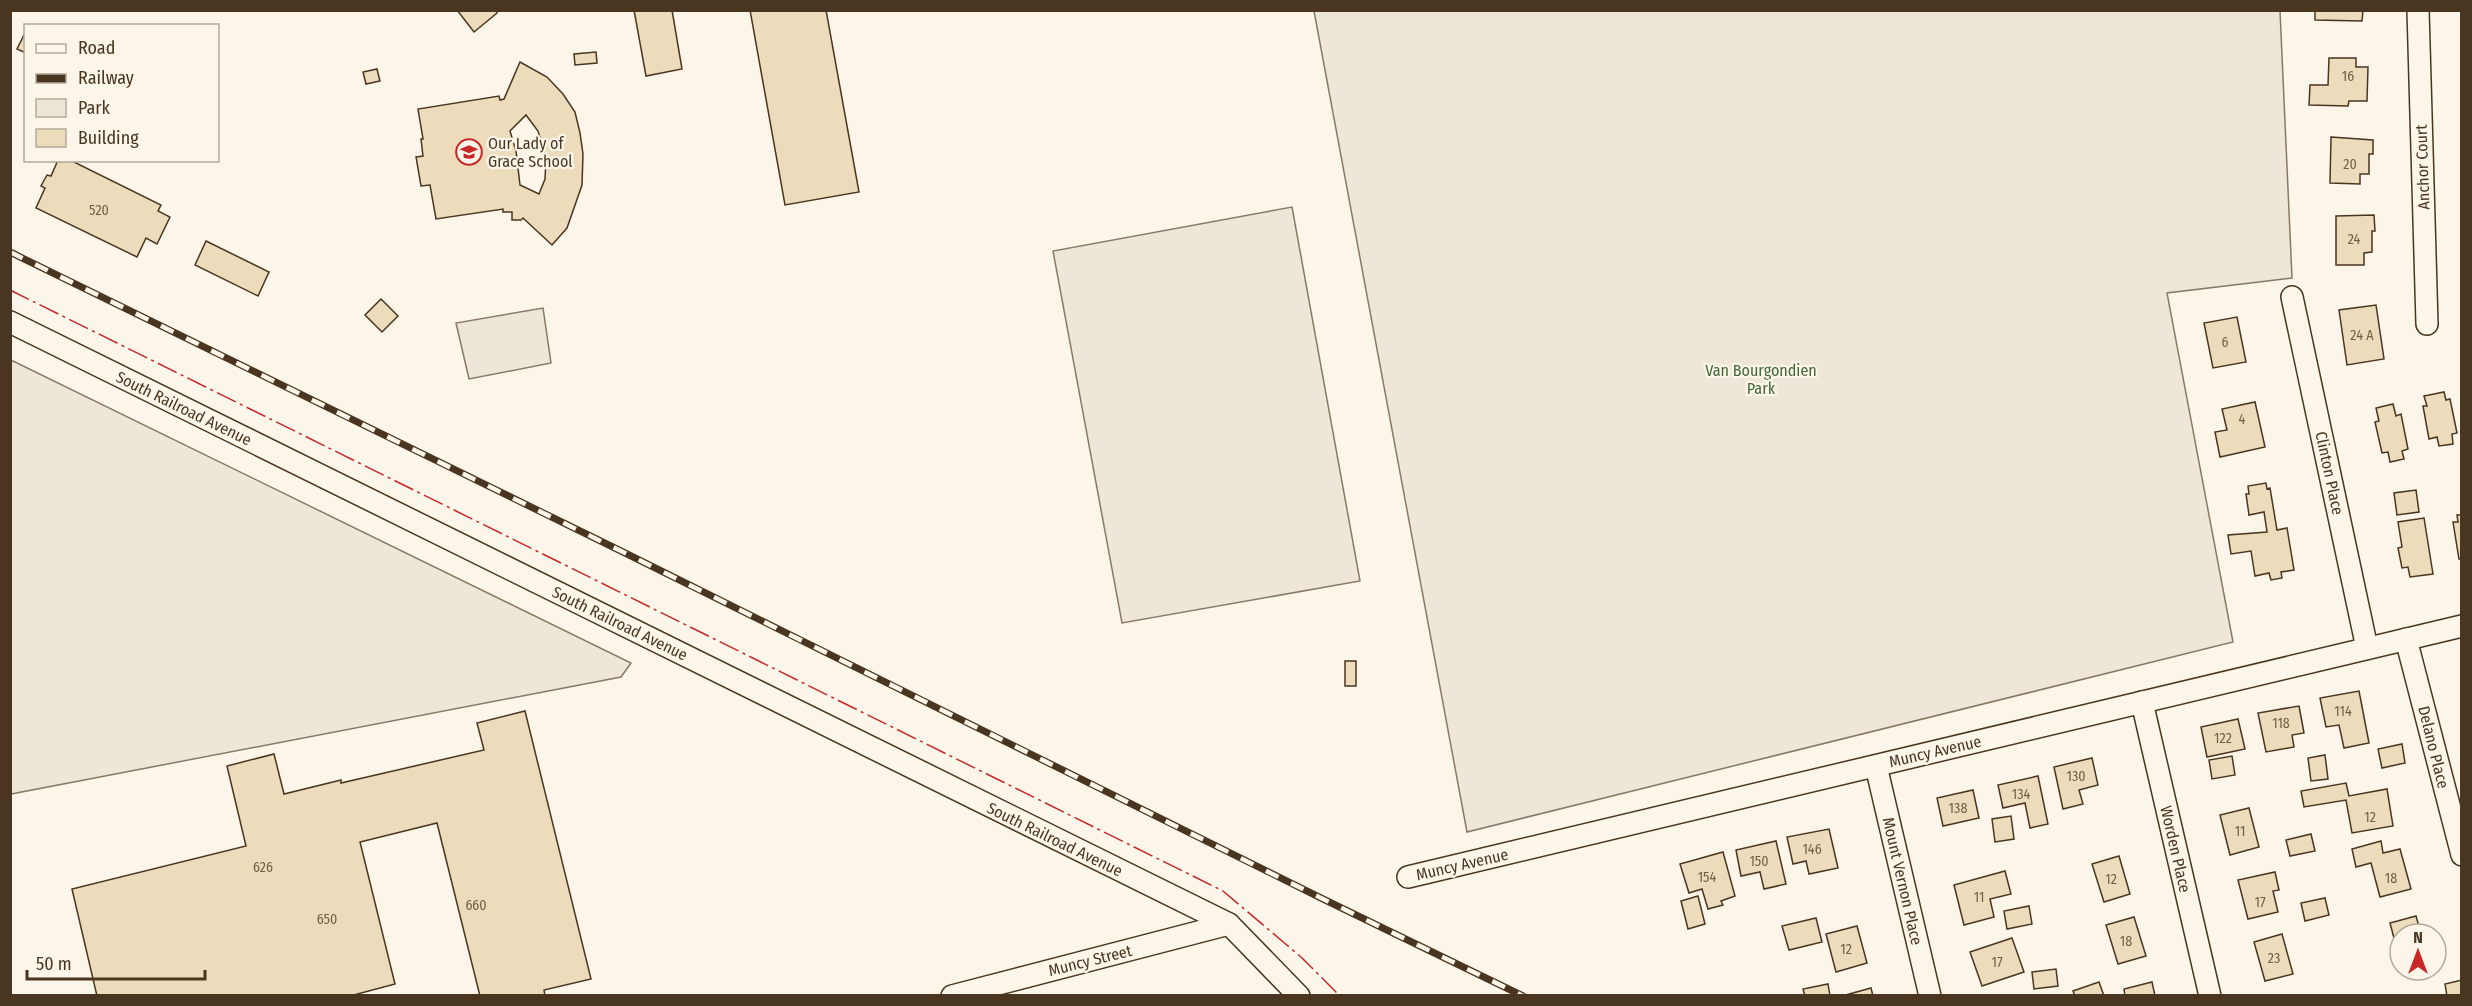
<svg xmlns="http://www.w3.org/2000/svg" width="2472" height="1006" font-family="'Fira Sans Condensed',sans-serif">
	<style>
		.green { fill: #ede6d9; stroke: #887966; stroke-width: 1.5 }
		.building { fill: #ecdcbc; stroke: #4a3520; stroke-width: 1.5; fill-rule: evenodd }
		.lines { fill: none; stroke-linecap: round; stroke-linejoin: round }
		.street-casing { stroke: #4a3520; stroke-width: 24 }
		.street { stroke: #fbf6e9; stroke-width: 21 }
		.rail-casing { stroke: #4a3520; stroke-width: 7 }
		.rail { stroke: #fbf6e9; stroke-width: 4.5; stroke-dasharray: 14; stroke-linecap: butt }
		.power { stroke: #c62828; stroke-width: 1.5; stroke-dasharray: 21 4.5 3 4.5; stroke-linecap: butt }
		.labels { text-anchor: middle; stroke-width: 4.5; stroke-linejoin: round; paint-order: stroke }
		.number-label { font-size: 14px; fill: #725f47 }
		.poi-label { font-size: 16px; fill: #4a3520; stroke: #fbf6e9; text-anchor: start }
		.street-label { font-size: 16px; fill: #4a3520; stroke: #fbf6e9 }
		.park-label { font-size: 16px; fill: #436837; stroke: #fbf6e9 }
	</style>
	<rect width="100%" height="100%" fill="#fbf6e9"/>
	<g class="green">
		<path d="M1314,11h966l12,267 -125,15 66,349 -766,190z"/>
		<path d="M1292,207l68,374 -238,42 -69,-372z"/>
		<path d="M543,308l8,55 -82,16 -13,-56z"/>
		<path d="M11,361h2l618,302 -10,14 -610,117z"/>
	</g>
	<g class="building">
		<path d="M457,10h39l1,3 -23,19z"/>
		<path d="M634,10h38l10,59 -36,7z"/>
		<path d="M750,10h76l33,182 -74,13z"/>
		<path d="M2315,10h48l-1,11 -47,-1z"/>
		<path d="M24,35l2,1v17l-9,-4z"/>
		<path d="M596,52l1,11 -22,2 -1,-11z"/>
		<path d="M2329,58h27v9h12l-1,34h-18l-1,5 -39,-1 1,-20h18z"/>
		<path d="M520,62l27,15 16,17 12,18 5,21 3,21 -1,31 -15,43 -15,17 -29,-27 -2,2h-9v-8h-9v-3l-67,10 -6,-34 -9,1 -5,-29 7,-1 -2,-17h2l-5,-30 81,-13 1,4 4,-1zM526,115l12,16 8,27 -1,21 -6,15 -19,-9 -4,-34 -6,-20z"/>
		<path d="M377,69l3,12 -14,3 -3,-12z"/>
		<path d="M2331,137l42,3v14h-4v20h-9v10l-30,-1z"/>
		<path d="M58,160h12l91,45 -3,6 12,6 -13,27 -11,-6 -9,19 -101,-49 9,-20 -4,-2 6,-11 4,1z"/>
		<path d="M2374,215l1,16h-3v21l-8,1v12h-28v-49z"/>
		<path d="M206,241l63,31 -11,24 -63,-31z"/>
		<path d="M381,299l17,17 -16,16 -17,-17z"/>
		<path d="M2376,305l8,54 -37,6 -8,-55z"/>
		<path d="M2237,317l9,45 -33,6 -9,-45z"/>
		<path d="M2444,392l2,8 4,-1 7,34 -5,1 1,10 -14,2 -2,-9 -8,2 -6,-33h4l-3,-10z"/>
		<path d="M2255,402l10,45 -45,10 -5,-25 12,-2 -5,-21z"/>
		<path d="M2393,404l3,12 5,-2 7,35 -6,2 2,8 -14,3 -2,-10 -6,1 -7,-31 4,-1 -3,-13z"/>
		<path d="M2266,483l1,6 3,-1 7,42 10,-2 7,42 -13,2 1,6 -11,2 -2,-7 -14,3 -4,-25 -20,3 -3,-19 39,-3 -3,-20 -15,3 -3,-21h3l-1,-8z"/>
		<path d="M2416,490l3,22 -22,3 -3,-22z"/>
		<path d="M2457,515h5v44h-3l-6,-37h5z"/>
		<path d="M2424,518l9,56 -23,3 -2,-10 -6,1 -4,-20 4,-1 -4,-25z"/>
		<rect x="1345" y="661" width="11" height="25"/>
		<path d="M2359,691l10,52 -25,5 -5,-23 -13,2 -6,-29z"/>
		<path d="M2299,706l5,27 -12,2 2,12 -28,5 -8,-39z"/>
		<path d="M525,711l66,268 -47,11 1,6h-65l-43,-173 -77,19 35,142 -45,12h-253l-25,-107 174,-43 -19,-80 47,-12 10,40 57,-14v3l143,-33 -7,-27z"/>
		<path d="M2238,719l7,30 -38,8 -6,-30z"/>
		<path d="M2402,744l3,19 -23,5 -4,-19z"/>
		<path d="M2325,755l3,24 -17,2 -3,-23z"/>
		<path d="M2232,756l3,19 -23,4 -3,-19z"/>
		<path d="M2092,758l6,27 -19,5 4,14 -20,5 -9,-42z"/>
		<path d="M2038,776l10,48 -18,4 -5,-25 -22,5 -5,-23z"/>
		<path d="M2346,783l3,13 38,-7 6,37 -41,7 -6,-33 -42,7 -3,-16z"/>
		<path d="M1973,790l6,28 -36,8 -6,-28z"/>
		<path d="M2249,808l10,39 -29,8 -10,-40z"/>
		<path d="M2011,816l3,23 -19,3 -3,-23z"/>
		<path d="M1829,829l9,39 -29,6 -3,-13 -13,3 -6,-27z"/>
		<path d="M2311,834l4,17 -25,5 -4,-16z"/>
		<path d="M1776,841l10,43 -22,5 -4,-17 -19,4 -5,-26z"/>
		<path d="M2381,841l2,12 17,-4 11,40 -31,8 -9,-34 -15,4 -4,-18z"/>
		<path d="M1723,852l12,44 -14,5 2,4 -15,4 -6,-20 -13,4 -9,-29z"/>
		<path d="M2119,856l11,38 -26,8 -12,-38z"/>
		<path d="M2005,871l6,23 -21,5 4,18 -30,8 -10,-40z"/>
		<path d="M2275,872l4,18 -6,1 5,21 -30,7 -10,-39z"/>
		<path d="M1698,896l7,28 -17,5 -7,-28z"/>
		<path d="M2325,898l4,17 -24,6 -4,-18z"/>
		<path d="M2029,906l3,18 -25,5 -3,-18z"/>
		<path d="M2416,916l5,18h-21v27l-10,-38z"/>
		<path d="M2134,917l12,39 -28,8 -12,-39z"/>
		<path d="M1816,918l6,24 -33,8 -7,-24z"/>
		<path d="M1857,926l10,37 -31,9 -10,-38z"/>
		<path d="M2282,934l11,40 -28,7 -11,-39z"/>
		<path d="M2012,938l12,34 -42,14 -12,-34z"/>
		<path d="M2056,969l2,17 -24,3 -2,-17z"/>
		<path d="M2462,980v16h-15l-2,-12z"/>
		<path d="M2099,982l5,14h-29l-2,-5z"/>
		<path d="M2152,982l3,14h-30l-1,-7z"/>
		<path d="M1828,984l2,12h-25l-2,-7z"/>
		<path d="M1871,988l2,8h-31z"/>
	</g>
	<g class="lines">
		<g class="street-casing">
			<g id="street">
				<path d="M2418,10l9,314"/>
				<path d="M2292,297l75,351"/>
				<path d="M10,322l1219,602 70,72"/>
				<path d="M2406,639l56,216"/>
				<path d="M2142,702l68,294"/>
				<path d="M1876,766l54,230"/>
				<path d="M1408,877l1054,-251"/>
				<path d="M952,996l277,-72"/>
			</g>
		</g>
		<use href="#street" class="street"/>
		<g class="rail-casing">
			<path id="rail" d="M10,252l611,299 700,347 202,98"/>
		</g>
		<use href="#rail" class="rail"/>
		<path class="power" d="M10,290l1213,601 78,66 39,39"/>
	</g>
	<defs>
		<g id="school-ring" transform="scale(1.35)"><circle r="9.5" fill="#fbf6e9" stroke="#c62828" stroke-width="1.5"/><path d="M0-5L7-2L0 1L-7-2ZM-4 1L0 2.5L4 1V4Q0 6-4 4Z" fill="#c62828"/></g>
	</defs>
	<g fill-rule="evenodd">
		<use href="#school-ring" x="469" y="152"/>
	</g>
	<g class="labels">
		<g class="number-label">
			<text x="2348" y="81">16</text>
			<text x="2350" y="169">20</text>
			<text x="99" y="215">520</text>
			<text x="2354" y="244">24</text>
			<text x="2362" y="340">24 A</text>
			<text x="2225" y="347">6</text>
			<text x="2242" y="424">4</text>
			<text x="2343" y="716">114</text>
			<text x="2281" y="728">118</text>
			<text x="2223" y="743">122</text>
			<text x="2076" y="781">130</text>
			<text x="2021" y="799">134</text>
			<text x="1958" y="813">138</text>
			<text x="2370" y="822">12</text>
			<text x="2240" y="836">11</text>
			<text x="1812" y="854">146</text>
			<text x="1759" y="866">150</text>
			<text x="263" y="872">626</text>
			<text x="1707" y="882">154</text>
			<text x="2391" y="883">18</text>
			<text x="2111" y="884">12</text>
			<text x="1979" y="902">11</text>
			<text x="2260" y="907">17</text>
			<text x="476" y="910">660</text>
			<text x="327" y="924">650</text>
			<text x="2126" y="946">18</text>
			<text x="1846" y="954">12</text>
			<text x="2274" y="963">23</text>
			<text x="1997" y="967">17</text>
		</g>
		<g class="poi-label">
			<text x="488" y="149">Our Lady of<tspan x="488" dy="18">Grace School</tspan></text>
		</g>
		<g class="street-label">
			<text transform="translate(2422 167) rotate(-92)" y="6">Anchor Court</text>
			<text transform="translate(184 408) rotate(26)" y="6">South Railroad Avenue</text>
			<text transform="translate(2330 473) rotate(78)" y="6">Clinton Place</text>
			<text transform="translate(620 623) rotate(26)" y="6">South Railroad Avenue</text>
			<text transform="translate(2434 747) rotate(76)" y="6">Delano Place</text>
			<text transform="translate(1935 751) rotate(-13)" y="6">Muncy Avenue</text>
			<text transform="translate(1055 839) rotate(26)" y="6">South Railroad Avenue</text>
			<text transform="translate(2176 849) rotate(77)" y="6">Worden Place</text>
			<text transform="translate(1462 864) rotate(-13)" y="6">Muncy Avenue</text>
			<text transform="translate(1903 881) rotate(77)" y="6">Mount Vernon Place</text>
			<text transform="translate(1090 960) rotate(-14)" y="6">Muncy Street</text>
		</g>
		<g class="park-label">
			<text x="1761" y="376">Van Bourgondien<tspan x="1761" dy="18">Park</tspan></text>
		</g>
	</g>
	<rect width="2472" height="1006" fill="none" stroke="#4a3520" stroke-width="24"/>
	<rect x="24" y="24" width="195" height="138" fill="#fbf6e9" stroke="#b4a999" stroke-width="1.5"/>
	<rect x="36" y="44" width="30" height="9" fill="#fbf6e9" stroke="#b4a999" stroke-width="1.5"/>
	<text x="78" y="54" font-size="18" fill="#4a3520">Road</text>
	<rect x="36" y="74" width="30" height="9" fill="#4a3520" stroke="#b4a999" stroke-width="1.5"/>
	<text x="78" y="84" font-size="18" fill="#4a3520">Railway</text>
	<rect x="36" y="99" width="30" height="18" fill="#ede6d9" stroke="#b4a999" stroke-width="1.5"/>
	<text x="78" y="114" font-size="18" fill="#4a3520">Park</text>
	<rect x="36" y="129" width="30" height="18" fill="#ecdcbc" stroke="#b4a999" stroke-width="1.5"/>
	<text x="78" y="144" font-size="18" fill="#4a3520">Building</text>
	<g transform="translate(2418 952)"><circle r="28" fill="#fbf6e9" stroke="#b4a999" stroke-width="1.5"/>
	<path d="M0-4.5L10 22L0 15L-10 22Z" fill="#c62828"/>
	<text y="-9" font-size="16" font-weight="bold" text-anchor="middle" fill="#4a3520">N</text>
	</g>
	<path d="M27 970v9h178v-9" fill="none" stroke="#4a3520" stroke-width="3"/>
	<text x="36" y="970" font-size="18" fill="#4a3520" stroke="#fbf6e9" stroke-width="4.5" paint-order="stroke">50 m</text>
</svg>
